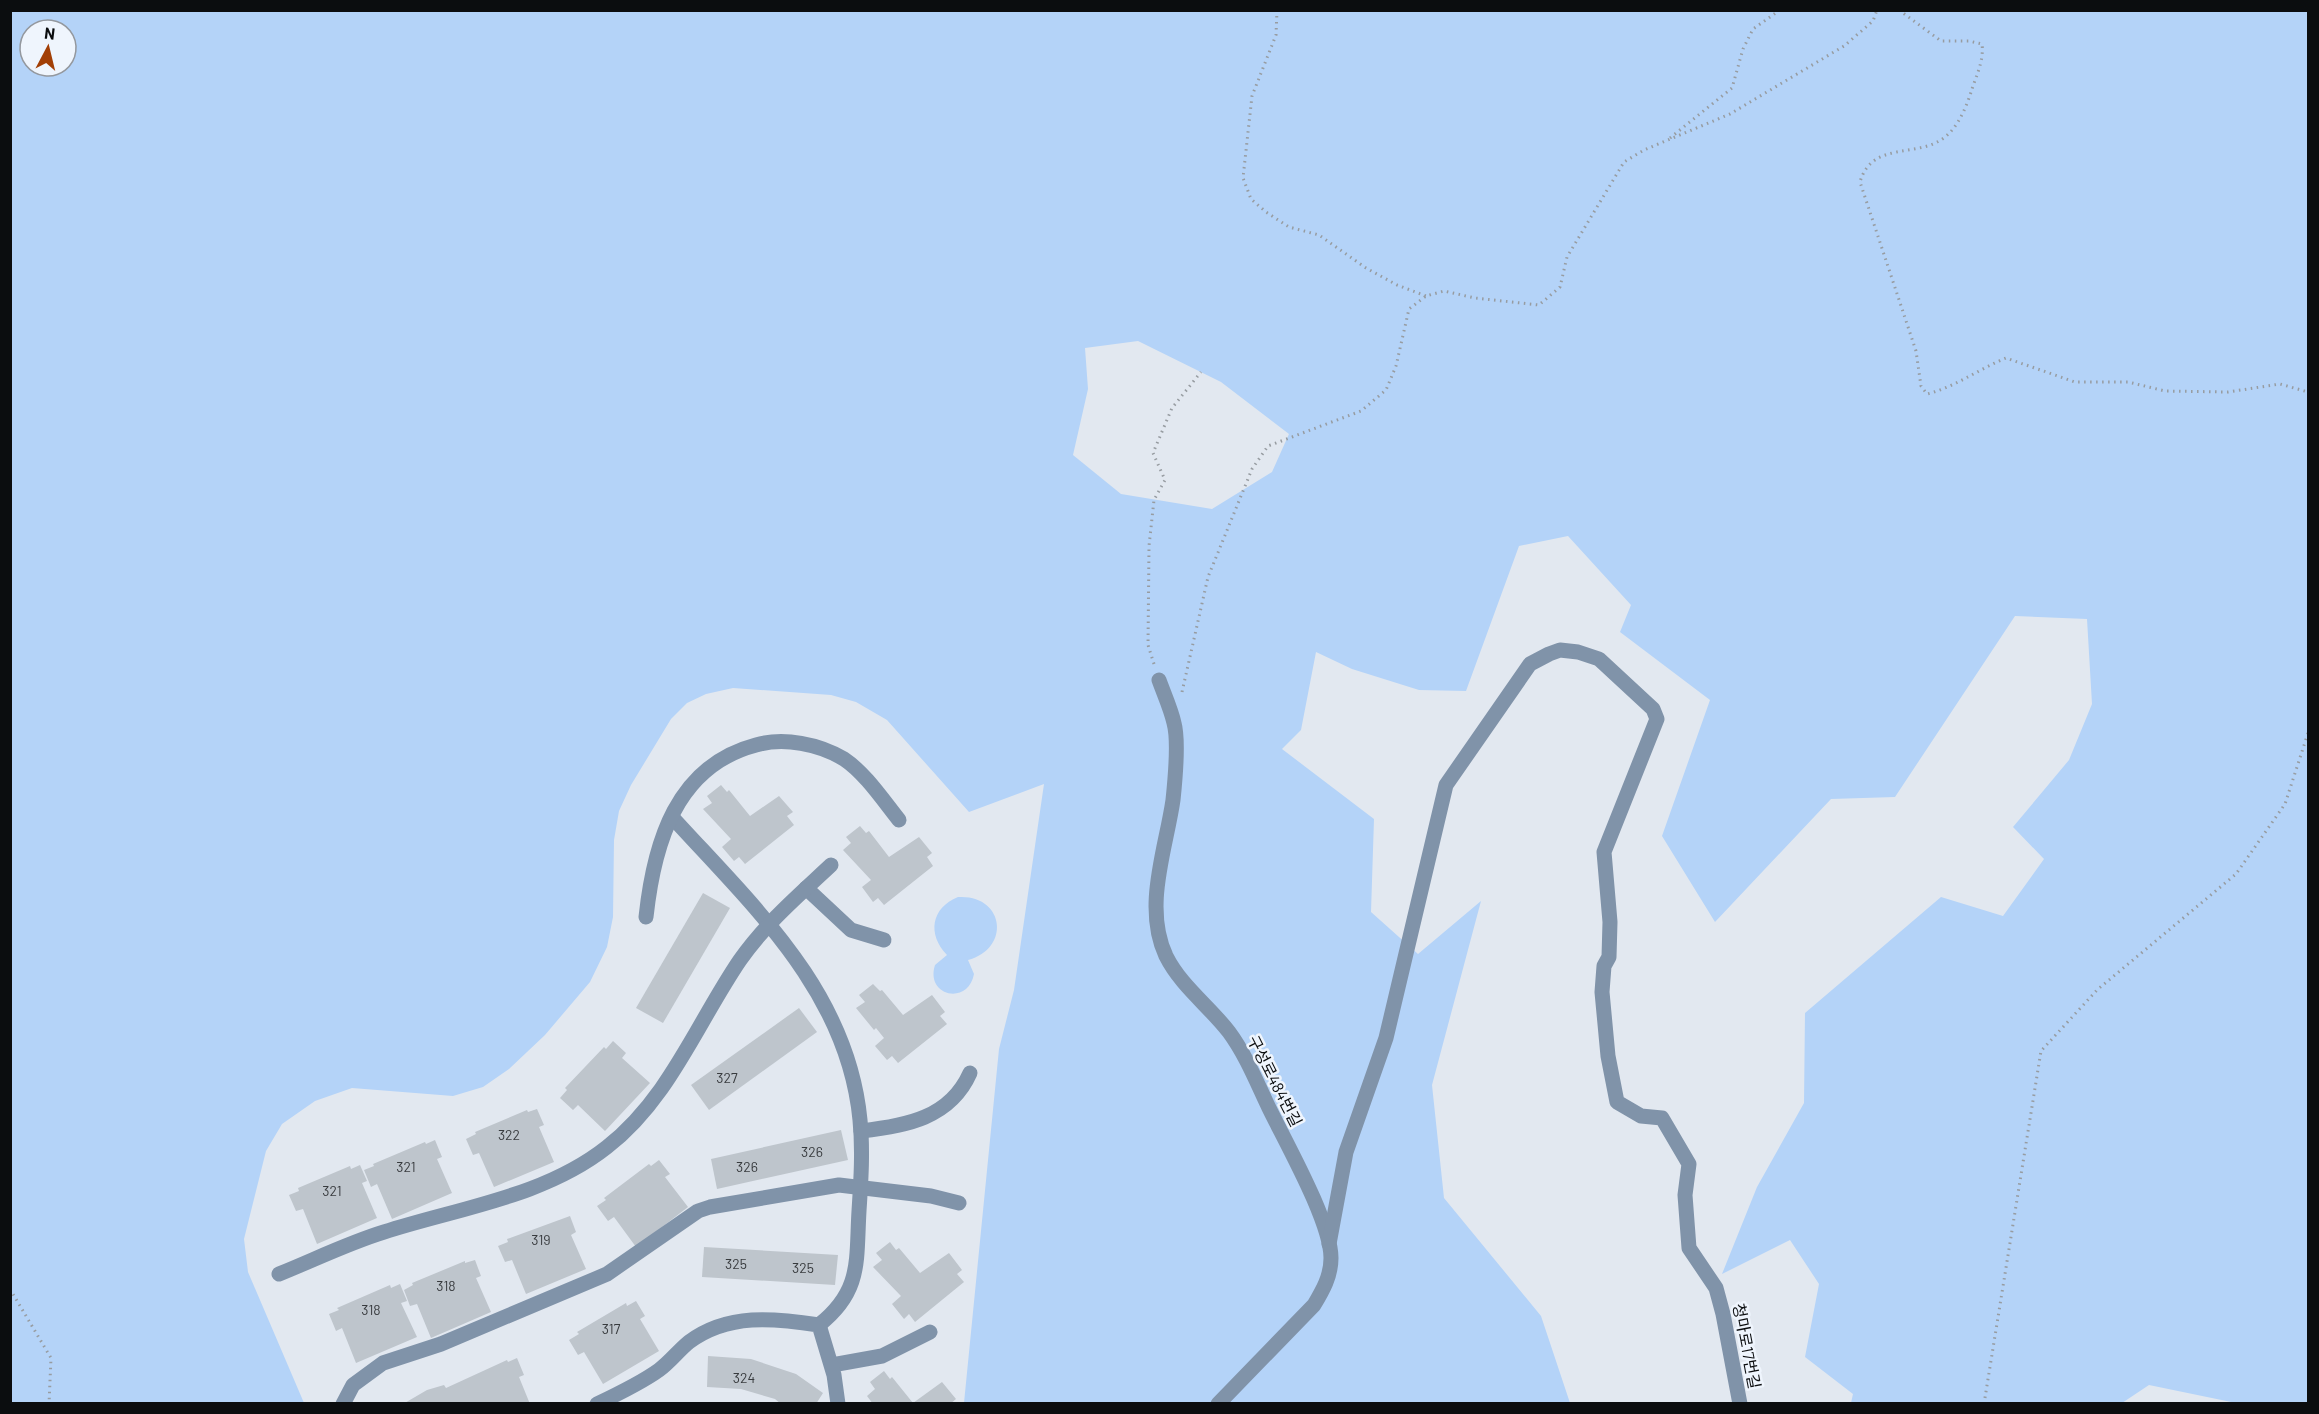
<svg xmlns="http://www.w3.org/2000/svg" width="2319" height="1414" font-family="Barlow,'Noto Sans KR',sans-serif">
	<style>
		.green { fill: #b4d3f8; fill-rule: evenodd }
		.building { fill: #bec5cc }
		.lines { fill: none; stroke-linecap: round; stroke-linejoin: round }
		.path { stroke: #979ca1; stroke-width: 3; stroke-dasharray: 1.5 4.5; stroke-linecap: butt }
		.minor { stroke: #8093a9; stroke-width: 15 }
		.labels { text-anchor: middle; stroke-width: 5; stroke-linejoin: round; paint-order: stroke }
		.number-label { font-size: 14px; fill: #383b3e }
		.street-label { font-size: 16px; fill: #0b0d0f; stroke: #eff5fd }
	</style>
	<rect width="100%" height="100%" fill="#e2e8f0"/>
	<g class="green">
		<path d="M10,11h2298v1392h-72l-87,-18 -27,18h-271l2,-9 -48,-37 14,-73 -29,-44 -68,34 35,-87 47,-84 1,-90 136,-116 62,19 41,-57 -31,-32 56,-67 23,-56 -5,-85 -72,-3 -120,181 -64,2 -116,123 -53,-86 48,-136 -90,-68 11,-27 -63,-69 -49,10 -53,145 -47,-1 -67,-21 -36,-17 -15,78 -19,19 92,70 -3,93 47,42 63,-53 -49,184 12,113 97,118 29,87h-606l35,-354 15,-59 30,-206 -75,28 -82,-92 -31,-18 -25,-7 -98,-7 -27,6 -19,9 -16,16 -40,66 -12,26 -5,29 -1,77 -6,30 -17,35 -45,53 -36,34 -26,18 -30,9 -101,-8 -37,13 -33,23 -16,27 -22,88 4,33 56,131h-293zM30,30h36v36h-36zM1138,341l83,41 68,52 -17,38 -60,37 -91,-15 -48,-39 15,-66 -3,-41z"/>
		<path d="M958,897c46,-3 54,51 10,63l6,14c-6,32 -49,22 -39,-9l12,-10c-20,-21 -16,-47 11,-58z"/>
	</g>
	<g class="building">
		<path d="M721,785l6,7 2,-2 21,26 29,-20 14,16 -6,4 7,9 -49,39 -6,-7 -5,4 -12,-14 9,-8 -28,-30 9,-6 -5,-7z"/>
		<path d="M860,826l6,7 3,-2 20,26 30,-20 13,16 -5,4 6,9 -49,39 -6,-7 -5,4 -11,-15 9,-7 -28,-30 8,-7 -5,-6z"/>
		<path d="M703,893l27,15 -67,115 -27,-15z"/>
		<path d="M873,984l7,7 2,-1 21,25 29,-20 13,17 -5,4 7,8 -49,39 -6,-7 -5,4 -12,-14 9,-8 -8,-10 -2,2 -18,-22 9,-6 -6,-7z"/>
		<path d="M799,1008l18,24 -108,78 -18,-25z"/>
		<path d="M613,1041l13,12 -4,5 28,25 -45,48 -27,-26 -5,5 -13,-12 7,-8 -2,-2 39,-41 2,2z"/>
		<path d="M537,1109l7,16 -5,2 15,35 -60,25 -15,-34 -6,2 -7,-16 10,-5 -1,-2 52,-22 1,2z"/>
		<path d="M841,1130l7,30 -131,29 -6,-30z"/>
		<path d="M435,1140l7,17 -5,2 15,34 -60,26 -15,-35 -6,3 -7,-17 10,-4 -1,-2 52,-22 1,2z"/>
		<path d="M659,1160l11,14 -5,3 23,30 -52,40 -22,-30 -6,4 -11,-15 9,-6 -2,-2 45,-34 2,2z"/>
		<path d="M360,1165l7,16 -5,2 15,35 -60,26 -14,-35 -7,2 -7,-16 10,-4 -1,-3 52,-22 1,3z"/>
		<path d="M570,1216l6,16 -5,3 15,34 -60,25 -14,-34 -7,2 -7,-16 10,-4 -1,-3z"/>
		<path d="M890,1242l6,8 3,-2 21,25 29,-20 13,17 -5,4 7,8 -49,40 -6,-8 -5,5 -12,-15 9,-8 -28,-29 9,-7 -6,-7z"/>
		<path d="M704,1247l134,8 -3,30 -133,-8z"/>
		<path d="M475,1260l6,16 -5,2 15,34 -60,26 -14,-34 -7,2 -6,-16 9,-5 -1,-2 53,-22v2z"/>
		<path d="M400,1284l7,17 -6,2 16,34 -61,26 -14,-35 -6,3 -7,-17 10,-4 -2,-2 53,-23 1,3z"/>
		<path d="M636,1301l9,15 -5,3 19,32 -56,33 -19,-32 -6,3 -9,-15 10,-6 -2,-2 49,-29 1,3z"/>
		<path d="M708,1356l43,3 45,15 27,19 -7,11h-35l-6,-5 -34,-10 -34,-2z"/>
		<path d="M517,1358l7,17 -5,2 11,27h-127l24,-14 17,-5 2,3 61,-28 1,2z"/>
		<path d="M884,1371l6,8 2,-2 21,26 29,-21 14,17 -6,5h-77l-6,-8 8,-7 -5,-7z"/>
	</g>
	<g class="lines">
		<g class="path">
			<path d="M1277,10l-1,25 -24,61 -9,82 8,21 15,13 23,15 30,8 47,33 31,17 29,11"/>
			<path d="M1899,10l42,31h28l13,3c2,16 -5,30 -10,45 -5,16 -13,37 -27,48 -27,22 -73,3 -85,45l56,169 5,35 6,8c28,-7 52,-25 79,-36l69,24h53l37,9 63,1 52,-8 28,8"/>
			<path d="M1670,138l62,-50 11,-39 10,-20 27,-19"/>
			<path d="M1154,664l-6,-19 1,-99 5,-46 11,-20 -12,-27 19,-45 29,-36"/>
			<path d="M1182,692l26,-115 44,-108 16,-23 93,-35 25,-21 10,-24 13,-57 17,-13 18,-5 31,7 64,7 21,-18 7,-30 57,-95 20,-12 86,-36 114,-68 29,-25 4,-11"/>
			<path d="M10,1289l41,69 -2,46"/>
			<path d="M1984,1404l57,-353 56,-61 139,-116 49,-70 23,-71"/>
		</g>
		<g class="minor">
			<path d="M1159,680c5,14 12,29 15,43 5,18 1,58 -1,77 -7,49 -30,107 -7,156 15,30 43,50 63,76 17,23 28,51 40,76 17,35 62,114 62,150 0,18 -8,32 -17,47l-96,99"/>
			<path d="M672,817c81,89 176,175 188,303 3,30 1,60 -1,91 -3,50 3,80 -40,114"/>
			<path d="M806,888l45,42 33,10"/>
			<path d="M646,917c8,-74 30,-151 110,-172 28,-8 63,-1 88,14 21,14 39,41 55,61"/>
			<path d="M861,1131c45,-5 89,-13 109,-58"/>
			<path d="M1329,1244l17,-92 40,-114 60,-253 84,-121 19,-10 11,-4 18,2 21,7 54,50 4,10 -53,133 6,70 -1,35 -5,9 -2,26 6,64 9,46 24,14 21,2 27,46 -4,31 4,53 27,40 7,26 17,90"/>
			<path d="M279,1274c35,-14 69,-31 105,-42 74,-24 160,-35 223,-85 62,-48 90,-124 133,-187 26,-37 59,-65 91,-95"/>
			<path d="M832,1365l50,-9 48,-24"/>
			<path d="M343,1404l10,-19 30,-22 58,-19 166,-70 91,-63 12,-4 129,-22 92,11 28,7"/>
			<path d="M597,1404c21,-10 44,-21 62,-34 11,-8 19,-19 30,-28 39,-29 85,-24 130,-17l15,50 4,29"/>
		</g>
	</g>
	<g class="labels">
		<g class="number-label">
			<text x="727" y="1083">327</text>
			<text x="509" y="1140">322</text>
			<text x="812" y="1157">326</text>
			<text x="406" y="1172">321</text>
			<text x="747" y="1172">326</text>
			<text x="332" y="1196">321</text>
			<text x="541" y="1245">319</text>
			<text x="736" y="1269">325</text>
			<text x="803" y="1273">325</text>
			<text x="446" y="1291">318</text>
			<text x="371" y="1315">318</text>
			<text x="611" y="1334">317</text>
			<text x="744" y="1383">324</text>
		</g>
		<g class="street-label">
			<text transform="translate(1275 1081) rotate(63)" y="6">구성로484번길</text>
			<text transform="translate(1747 1346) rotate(79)" y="6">청마로17번길</text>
		</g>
	</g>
	<rect width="2319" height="1414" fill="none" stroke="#0b0d0f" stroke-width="24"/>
	<g transform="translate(48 48) rotate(7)"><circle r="28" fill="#eff5fd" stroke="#94989e" stroke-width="1.5"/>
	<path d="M0-4.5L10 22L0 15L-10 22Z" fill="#a23f06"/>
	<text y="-9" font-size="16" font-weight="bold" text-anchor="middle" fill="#0b0d0f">N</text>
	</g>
</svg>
